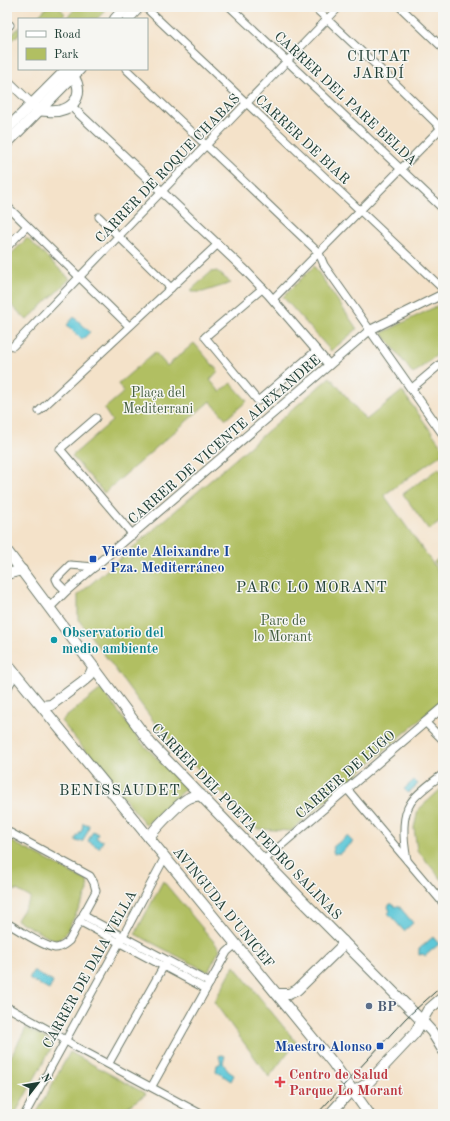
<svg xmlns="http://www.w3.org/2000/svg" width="450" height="1121" font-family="'Old Standard TT',serif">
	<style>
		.green { fill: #b1bf62; stroke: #687e4b }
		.water { fill: #5ec8d8; stroke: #3e8286 }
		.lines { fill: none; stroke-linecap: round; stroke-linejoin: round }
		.minor-casing { stroke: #6a7768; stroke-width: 9 }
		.tertiary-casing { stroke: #6a7768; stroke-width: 10 }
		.secondary-casing { stroke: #6a7768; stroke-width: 12 }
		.minor { stroke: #fff; stroke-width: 7 }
		.tertiary { stroke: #fff; stroke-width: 8 }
		.secondary { stroke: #fff; stroke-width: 10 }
		.tram { stroke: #1f3d34; stroke-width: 1 }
		.transit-dot { fill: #1a4fb4; stroke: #f6f6f2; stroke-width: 1.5 }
		.culture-dot { fill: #0f9aa8; stroke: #f6f6f2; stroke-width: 1.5 }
		.service-dot { fill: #5c6f8a; stroke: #f6f6f2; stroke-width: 1.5 }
		.health-dot { fill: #e0444e; stroke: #f6f6f2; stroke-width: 1.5 }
		.labels { text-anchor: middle; stroke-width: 3; stroke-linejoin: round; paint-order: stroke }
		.street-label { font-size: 14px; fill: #1f3d34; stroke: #f6f6f2 }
		.park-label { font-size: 14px; fill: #445e40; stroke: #f6f6f2 }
		.transit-label { font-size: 14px; font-weight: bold; fill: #164399; stroke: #f6f6f2; text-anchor: start }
		.culture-label { font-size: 14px; font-weight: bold; fill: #0d838f; stroke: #f6f6f2; text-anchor: start }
		.service-label { font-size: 14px; font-weight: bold; fill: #4e5e75; stroke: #f6f6f2; text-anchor: start }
		.health-label { font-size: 14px; font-weight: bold; fill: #be3a42; stroke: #f6f6f2; text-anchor: start }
		.neighbourhood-label { font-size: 15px; letter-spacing: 1px; fill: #1f3d34; stroke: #f6f6f2 }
	</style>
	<rect width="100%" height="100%" fill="#f6f6f2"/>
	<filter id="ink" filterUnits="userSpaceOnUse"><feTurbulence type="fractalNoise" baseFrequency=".025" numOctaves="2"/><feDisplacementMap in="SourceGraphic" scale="8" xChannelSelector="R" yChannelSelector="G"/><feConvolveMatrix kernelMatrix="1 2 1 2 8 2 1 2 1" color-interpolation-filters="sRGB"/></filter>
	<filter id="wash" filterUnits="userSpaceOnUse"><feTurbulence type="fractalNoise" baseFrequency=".012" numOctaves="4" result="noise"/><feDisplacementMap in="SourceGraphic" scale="16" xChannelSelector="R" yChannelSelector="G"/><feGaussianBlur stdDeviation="0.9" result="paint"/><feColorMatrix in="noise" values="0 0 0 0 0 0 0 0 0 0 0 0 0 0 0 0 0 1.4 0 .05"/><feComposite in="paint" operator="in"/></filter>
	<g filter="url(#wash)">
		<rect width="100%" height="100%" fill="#f4e2c9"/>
		<g class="green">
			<path d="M47,7h12l6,7 -5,5h-24z"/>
			<path d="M77,7h24l4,4 -8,8h-32z"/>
			<path d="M19,27v8l-4,2 -8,7v-4z"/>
			<path d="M27,238l43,41 -43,41 -20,-19v-43z"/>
			<path d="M314,266l43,63 -26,22 -48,-54z"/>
			<path d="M217,271l14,12 -28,9h-11l-1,-2 20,-18z"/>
			<path d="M443,303v47l-30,24 -31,-41z"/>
			<path d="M194,343l24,28 -8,9 10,12 11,-9 16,18 -21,18 -16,-18 -106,92 -32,-37 40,-35 -8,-12 20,-17 -6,-8 37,-32 12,14z"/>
			<path d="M330,377l36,43 36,-29 41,57v5l-59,42 59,83v122l-152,131 -34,-2 -97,-99 -82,-111v-24z"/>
			<path d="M439,468l4,6v46l-14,10 -26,-36z"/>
			<path d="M443,555v19l-9,-12z"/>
			<path d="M101,689l41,54 44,45 -40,37 -85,-104z"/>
			<path d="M443,787v94l-26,-31 -3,-22 4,-18z"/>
			<path d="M7,839l80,42 1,10 -22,42 -7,7h-6l-36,-20 14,-22 -14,-8 -1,1 -9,-5z"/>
			<path d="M163,881l57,68 -12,23 -73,-38z"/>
			<path d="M234,966l62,76 -27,35 -55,-75z"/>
			<path d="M26,1028l28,15 -39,71h-8v-50z"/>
			<path d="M70,1052l76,42 -29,20h-81z"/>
		</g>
		<g class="water">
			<path d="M74,317l16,15 -8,8 -15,-15z"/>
			<path d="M414,780l4,4 -10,9 -4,-4z"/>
			<path d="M83,823l6,2 -1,5 -5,11 -4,1 -3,-1v-3l6,-8z"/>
			<path d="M93,831l5,3 -2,4 7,3 -4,7 -11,-7z"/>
			<path d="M347,836l6,6 -14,12 -1,-1 -4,1 -1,-3 1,-2 -1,-2z"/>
			<path d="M390,904h2l4,3 2,-2 15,18 -9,8 -16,-18 2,-2 -2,-4z"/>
			<path d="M433,937l6,7 -14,12 -2,-2 -4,1v-6z"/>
			<path d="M33,971l20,11 -4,8 -20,-11z"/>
			<path d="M221,1055l4,1 -2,7 5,8 6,4 -3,6 -15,-10 1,-6 4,-2 -2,-7z"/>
		</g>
	</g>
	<g filter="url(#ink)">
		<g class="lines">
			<g class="minor-casing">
				<g id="minor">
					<path d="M145,7l298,282"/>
					<path d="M230,7l213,202"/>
					<path d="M314,7l80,75 49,48"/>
					<path d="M400,7l43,41"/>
					<path d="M7,28l3,-3"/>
					<path d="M126,69l193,184 5,12 46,65"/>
					<path d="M7,206l122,120"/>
					<path d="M99,217l72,71"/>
					<path d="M7,247l20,-21"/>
					<path d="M263,288l-58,49 53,64 59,-51"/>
					<path d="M273,299l170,-173"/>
					<path d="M13,346l326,-339"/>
					<path d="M411,389l32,-27"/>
					<path d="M39,411l179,-167"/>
					<path d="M96,418l-36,31 73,86"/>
					<path d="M66,591l-8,-8 -2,-4 14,-14 25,2"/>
					<path d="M425,722l18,18"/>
					<path d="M7,831l83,45 4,7 2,8 -27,50c-4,3 -8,7 -14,7 -13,-2 -36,-18 -48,-25"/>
					<path d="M264,860l83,-71 96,114"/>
					<path d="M407,860c-3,-16 -6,-42 3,-56 5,-10 24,-23 33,-30"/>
					<path d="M84,913l4,5 122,65"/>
					<path d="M79,921l127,68"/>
					<path d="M7,1007l49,27 18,12 127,68"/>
					<path d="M109,1063l57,-101"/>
					<path d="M152,1086l75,-134 9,-8"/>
					<path d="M25,1114l98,-178 42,-79"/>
				</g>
			</g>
			<g class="tertiary-casing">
				<g id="tertiary">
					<path d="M7,80l25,24"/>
					<path d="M71,106l174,164 23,24 61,71"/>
					<path d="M370,330l73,104"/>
					<path d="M50,607l16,-16 304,-261 73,-36"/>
					<path d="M7,688l8,-14"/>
					<path d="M347,789l96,-82"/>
				</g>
			</g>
			<g class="secondary-casing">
				<g id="secondary">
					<path d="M115,19l11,-12"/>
					<path d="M128,19l11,-12"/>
					<path d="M36,108c4,3 7,3 12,3 26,3 40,-19 22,-39"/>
					<path d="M7,129l60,-60"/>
					<path d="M7,143l73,-74"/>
					<path d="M7,551l144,193 150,155 121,122 10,11 11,18"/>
					<path d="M7,574l15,-4"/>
					<path d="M7,664l326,399 36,51"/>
					<path d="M42,706l9,-1 31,-23 8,-7 3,-7"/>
					<path d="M149,838c4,-8 32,-37 40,-40 3,-2 8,-2 12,-3"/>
					<path d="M278,994h11l8,-4 44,-43 2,-6"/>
					<path d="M330,1114l17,-19 20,-11 48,-51 13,-23 15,-13"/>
				</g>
			</g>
			<use href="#minor" class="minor"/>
			<use href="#tertiary" class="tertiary"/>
			<use href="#secondary" class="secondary"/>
			<path class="tram" d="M317,1114l89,-96 37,-33"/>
		</g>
	</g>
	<g class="transit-dot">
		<rect x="89" y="555" width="8" height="8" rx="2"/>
		<rect x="376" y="1042" width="8" height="8" rx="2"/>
	</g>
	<circle class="culture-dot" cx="54" cy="640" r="4"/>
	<circle class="service-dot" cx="369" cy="1006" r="4"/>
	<path class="health-dot" d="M278 1076h4v4h4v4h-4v4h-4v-4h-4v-4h4z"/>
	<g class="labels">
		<g class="street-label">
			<text transform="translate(346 98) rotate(43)" y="5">CARRER DEL PARE BELDA</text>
			<text transform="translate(303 139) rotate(43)" y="5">CARRER DE BIAR</text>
			<text transform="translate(167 168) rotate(-46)" y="5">CARRER DE ROQUE CHABAS</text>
			<text transform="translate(224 439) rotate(-41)" y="5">CARRER DE VICENTE ALEXANDRE</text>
			<text transform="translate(345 774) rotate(-41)" y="5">CARRER DE LUGO</text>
			<text transform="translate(247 821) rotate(46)" y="5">CARRER DEL POETA PEDRO SALINAS</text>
			<text transform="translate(224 907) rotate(51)" y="5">AVINGUDA D'UNICEF</text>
			<text transform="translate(89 969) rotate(-61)" y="5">CARRER DE DAIA VELLA</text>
		</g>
		<g class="park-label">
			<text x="158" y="397">Plaça del<tspan x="158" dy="16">Mediterrani</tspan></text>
			<text x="283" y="625">Parc de<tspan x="283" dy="16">lo Morant</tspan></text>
		</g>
		<g class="transit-label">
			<text x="101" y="556">Vicente Aleixandre I<tspan x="101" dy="16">- Pza. Mediterráneo</tspan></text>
			<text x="372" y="1051" text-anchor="end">Maestro Alonso</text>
		</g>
		<g class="culture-label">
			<text x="62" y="637">Observatorio del<tspan x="62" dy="16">medio ambiente</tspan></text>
		</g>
		<g class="service-label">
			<text x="377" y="1011">BP</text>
		</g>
		<g class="health-label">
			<text x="289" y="1079">Centro de Salud<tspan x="289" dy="16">Parque Lo Morant</tspan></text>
		</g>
		<g class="neighbourhood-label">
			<text x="379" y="61">CIUTAT<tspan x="379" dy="17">JARDÍ</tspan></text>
			<text x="312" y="592">PARC LO MORANT</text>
			<text x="120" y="795">BENISSAUDET</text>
		</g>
	</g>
	<rect width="450" height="1121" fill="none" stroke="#f6f6f2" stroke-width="24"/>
	<rect x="18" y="18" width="130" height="52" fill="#f6f6f2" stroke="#a0aca6"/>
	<rect x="26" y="31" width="20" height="6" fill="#ffffff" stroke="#a0aca6"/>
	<text x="54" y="38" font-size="12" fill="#1f3d34">Road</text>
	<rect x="26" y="48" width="20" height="12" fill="#b1bf62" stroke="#a0aca6"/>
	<text x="54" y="58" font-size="12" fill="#1f3d34">Park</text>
	<g transform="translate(38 1083) rotate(59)" stroke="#f6f6f2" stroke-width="3" paint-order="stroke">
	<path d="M0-3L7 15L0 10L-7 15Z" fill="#1f3d34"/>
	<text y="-6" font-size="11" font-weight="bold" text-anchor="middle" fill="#1f3d34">N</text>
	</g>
</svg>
